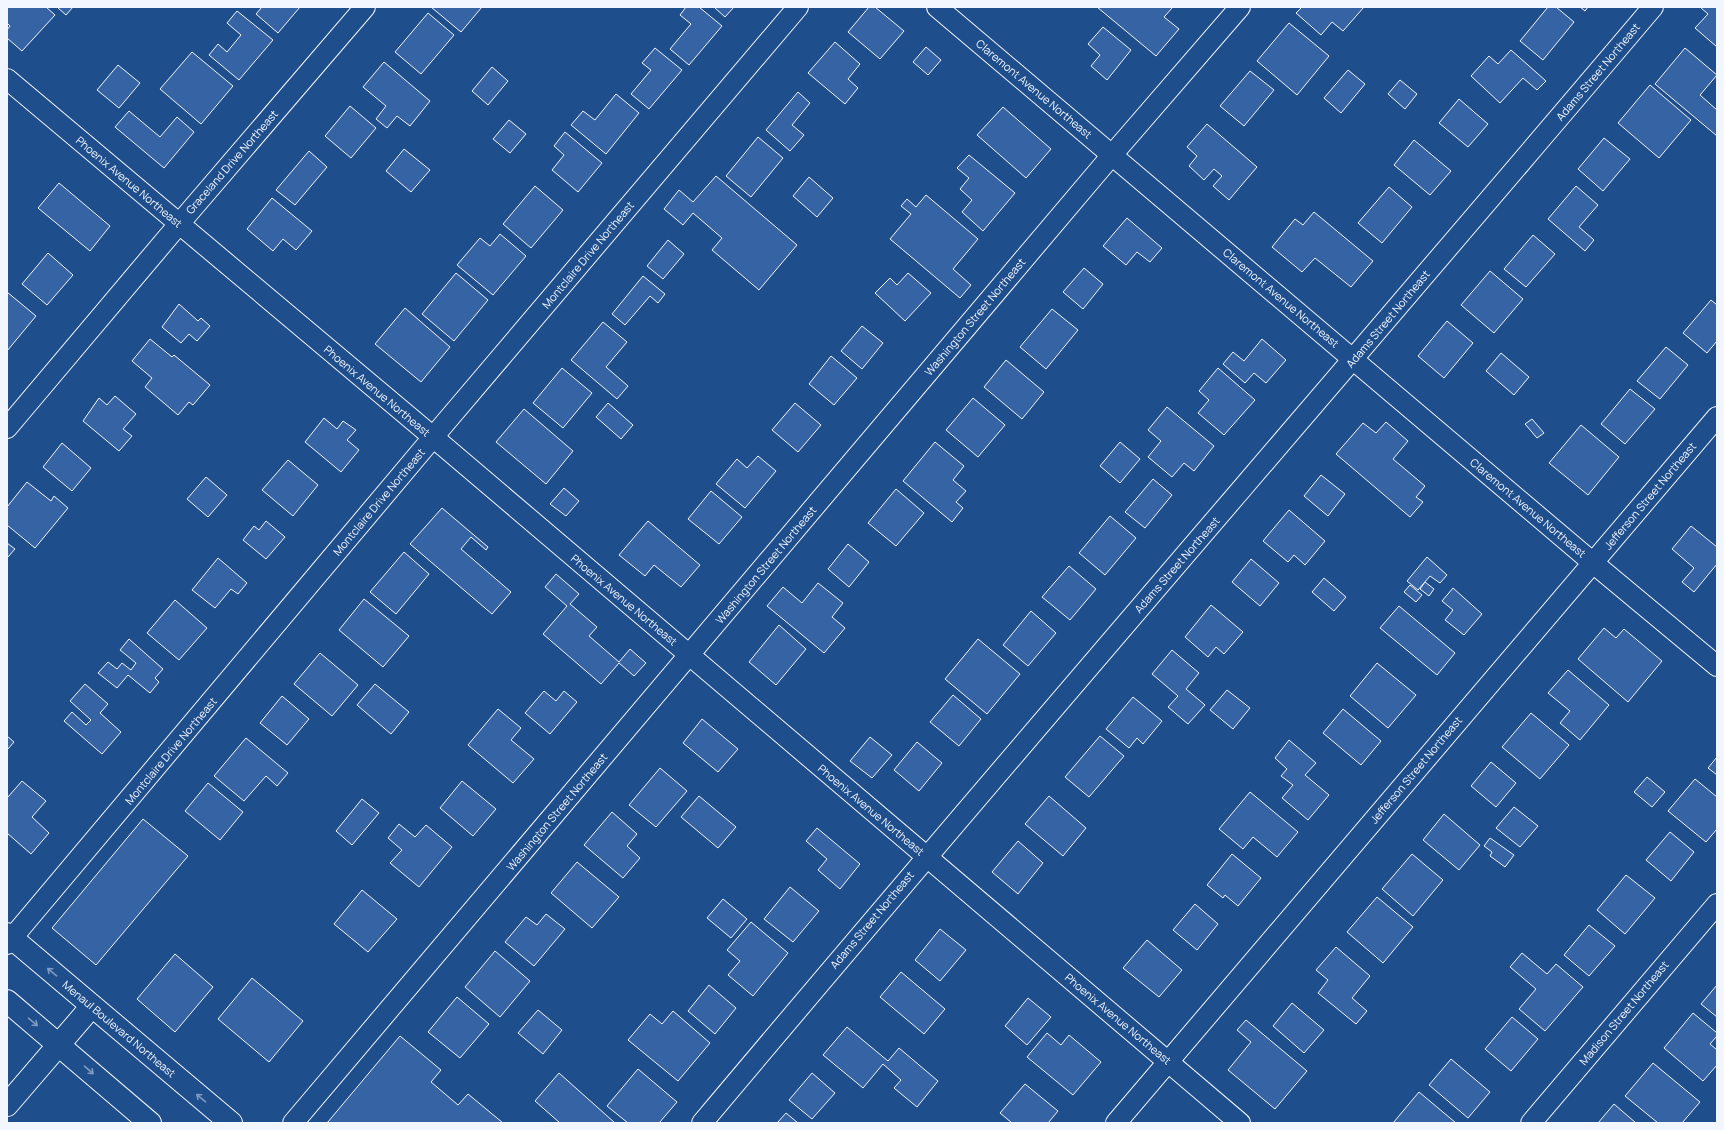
<svg xmlns="http://www.w3.org/2000/svg" width="1724" height="1130" font-family="Manrope,sans-serif">
	<style>
		.building { fill: #3563a3; stroke: #f2f6ff }
		.lines { fill: none; stroke-linecap: round; stroke-linejoin: round }
		.minor-casing { stroke: #f2f6ff; stroke-width: 22 }
		.tertiary-casing { stroke: #f2f6ff; stroke-width: 24 }
		.secondary-casing { stroke: #f2f6ff; stroke-width: 24 }
		.minor { stroke: #1f4e8c; stroke-width: 20 }
		.tertiary { stroke: #1f4e8c; stroke-width: 22 }
		.secondary { stroke: #1f4e8c; stroke-width: 22 }
		.oneway { stroke: #7e9ac0 }
		.labels { text-anchor: middle; stroke-width: 3; stroke-linejoin: round; paint-order: stroke }
		.street-label { font-size: 11px; fill: #f2f6ff; stroke: #1f4e8c }
	</style>
	<rect width="100%" height="100%" fill="#1f4e8c"/>
	<g class="building">
		<path d="M7,7h39l9,8 -33,36 -15,-13v-8l3,-4 -3,-3z"/>
		<path d="M57,7h16l-7,8z"/>
		<path d="M262,7h38l-22,26 -22,-19z"/>
		<path d="M431,7h51l-21,25z"/>
		<path d="M686,7h13l23,19 -33,39 -19,-16 21,-25 -11,-9z"/>
		<path d="M714,7h20l-9,10z"/>
		<path d="M869,7h6l29,24 -24,28 -32,-27z"/>
		<path d="M1097,7h76l-9,10 15,12 -23,27z"/>
		<path d="M1302,7h62l-21,24 -11,-9 -11,13 -25,-22z"/>
		<path d="M1548,7h8l18,15 -31,38 -23,-19z"/>
		<path d="M1580,7h8l-3,4z"/>
		<path d="M1700,7h17v40l-22,-19 13,-14z"/>
		<path d="M237,11l36,29 -34,40 -30,-25 9,-11 9,8 14,-17 -14,-12z"/>
		<path d="M428,13l26,22 -33,39 -26,-22z"/>
		<path d="M1289,23l40,33 -32,39 -40,-34z"/>
		<path d="M1103,27l28,23 -24,30 -16,-14 9,-11 -12,-11z"/>
		<path d="M835,42l25,22 -12,15 10,9 -13,16 -37,-31z"/>
		<path d="M926,47l15,13 -13,15 -15,-13z"/>
		<path d="M655,48l27,22 -33,39 -18,-15 20,-24 -9,-7z"/>
		<path d="M1685,48l32,27 -17,20 17,15v26l-62,-52z"/>
		<path d="M1511,50l35,31 -9,9 -14,-12 -23,25 -29,-27 18,-20 9,8z"/>
		<path d="M192,52l41,34 -32,38 -41,-35z"/>
		<path d="M384,62l46,39 -20,25 -13,-10 -10,12 -11,-9 10,-13 -23,-19z"/>
		<path d="M118,65l22,18 -21,25 -22,-18z"/>
		<path d="M492,67l16,14 -20,24 -16,-14z"/>
		<path d="M1348,70l17,14 -24,29 -17,-15z"/>
		<path d="M1250,71l24,19 -30,36 -24,-20z"/>
		<path d="M1400,80l17,14 -12,15 -17,-15z"/>
		<path d="M1650,85l41,35 -32,38 -41,-35z"/>
		<path d="M798,92l12,11 -18,22 12,10 -14,16 -24,-21z"/>
		<path d="M616,94l23,19 -33,41 -35,-29 12,-14 12,9z"/>
		<path d="M1459,99l29,25 -20,23 -29,-24z"/>
		<path d="M350,106l26,22 -25,30 -26,-22z"/>
		<path d="M1003,107l48,42 -25,29 -49,-43z"/>
		<path d="M129,111l31,26 17,-20 17,15 -30,36 -49,-41z"/>
		<path d="M509,120l17,14 -16,19 -17,-14z"/>
		<path d="M1207,124l50,43 -28,33 -16,-14 9,-10 -8,-7 -10,11 -15,-14 8,-10 -10,-9z"/>
		<path d="M565,132l37,31 -24,29 -26,-22 12,-15 -10,-9z"/>
		<path d="M758,137l25,21 -32,39 -25,-21z"/>
		<path d="M1604,138l26,21 -27,32 -25,-22z"/>
		<path d="M1414,140l37,31 -21,24 -36,-30z"/>
		<path d="M404,149l26,21 -19,22 -25,-21z"/>
		<path d="M309,151l18,16 -32,38 -19,-15z"/>
		<path d="M969,155l46,38 -32,38 -21,-19 10,-12 -12,-11 9,-11 -12,-10z"/>
		<path d="M716,176l81,69 -38,45 -47,-40 10,-12 -29,-25 -10,12 -19,-16 15,-19 14,12z"/>
		<path d="M809,177l24,21 -16,19 -24,-21z"/>
		<path d="M59,183l51,43 -20,25 -52,-43z"/>
		<path d="M535,186l28,24 -32,38 -28,-24z"/>
		<path d="M1576,186l22,19 -19,22 15,13 -9,11 -37,-32z"/>
		<path d="M1389,187l23,20 -30,36 -24,-20z"/>
		<path d="M926,195l52,44 -25,30 18,16 -11,13 -70,-59 21,-25 -10,-8 6,-7 9,8z"/>
		<path d="M272,198l40,33 -16,19 -13,-11 -10,12 -26,-22z"/>
		<path d="M1314,212l59,49 -22,26 -36,-29 -13,14 -30,-25 23,-28 8,6z"/>
		<path d="M1127,218l35,30 -12,14 -13,-10 -11,13 -23,-19z"/>
		<path d="M500,234l26,22 -33,39 -36,-30 23,-27 10,8z"/>
		<path d="M1533,235l22,19 -29,33 -22,-18z"/>
		<path d="M668,240l16,14 -21,25 -16,-13z"/>
		<path d="M48,253l25,22 -26,30 -25,-21z"/>
		<path d="M1084,268l19,16 -20,25 -20,-17z"/>
		<path d="M1490,271l33,28 -29,34 -33,-28z"/>
		<path d="M456,273l32,27 -34,41 -32,-27z"/>
		<path d="M908,273l23,20 -26,28 -30,-28 15,-15 7,7z"/>
		<path d="M643,276l22,18 -7,9 -8,-7 -25,29 -13,-11z"/>
		<path d="M7,292l29,24 -29,35z"/>
		<path d="M1711,300l6,5v36l-10,12 -24,-20z"/>
		<path d="M179,304l19,17 3,-3 9,8 -13,15 -8,-7 -8,9 -19,-16z"/>
		<path d="M405,308l45,39 -29,35 -46,-38z"/>
		<path d="M1052,309l26,21 -32,39 -26,-22z"/>
		<path d="M1447,321l26,22 -29,35 -26,-22z"/>
		<path d="M603,322l24,20 -21,25 22,19 -11,13 -46,-39z"/>
		<path d="M862,326l21,17 -21,26 -21,-18z"/>
		<path d="M150,339l22,18 2,-2 36,30 -17,20 -4,-3 -11,13 -33,-28 7,-9 -20,-17z"/>
		<path d="M1262,339l24,21 -20,23 -12,-10 -9,10 -22,-19 10,-12 11,9z"/>
		<path d="M1666,347l22,18 -28,34 -23,-18z"/>
		<path d="M1501,353l28,24 -15,18 -28,-24z"/>
		<path d="M831,356l26,22 -23,27 -25,-21z"/>
		<path d="M1006,360l38,32 -22,27 -38,-32z"/>
		<path d="M562,368l30,25 -29,35 -30,-25z"/>
		<path d="M1218,368l37,32 -31,35 -26,-22 11,-13 -10,-9z"/>
		<path d="M1630,389l25,20 -30,35 -24,-20z"/>
		<path d="M115,396l21,18 -13,15 9,7 -13,15 -36,-30 16,-23 8,7z"/>
		<path d="M973,398l32,27 -27,32 -32,-27z"/>
		<path d="M608,403l25,22 -12,14 -25,-22z"/>
		<path d="M795,403l26,22 -23,27 -26,-22z"/>
		<path d="M1167,407l47,39 -20,25 -10,-8 -12,14 -24,-20 13,-16 -13,-11z"/>
		<path d="M524,409l49,42 -27,33 -50,-42z"/>
		<path d="M324,418l13,11 6,-8 13,9 -9,10 12,10 -18,22 -36,-30z"/>
		<path d="M1532,419l12,14 -7,5 -12,-14z"/>
		<path d="M1386,422l22,19 -15,18 32,27 -9,11 7,5 -13,15 -74,-63 27,-31 13,10z"/>
		<path d="M1581,425l38,32 -31,38 -39,-32z"/>
		<path d="M935,442l29,24 -11,14 13,11 -10,11 7,6 -11,14 -49,-41z"/>
		<path d="M1120,442l20,17 -20,24 -20,-17z"/>
		<path d="M62,443l29,25 -19,23 -29,-24z"/>
		<path d="M758,456l18,15 -31,37 -29,-24 21,-25 10,9z"/>
		<path d="M288,460l30,25 -25,31 -31,-26z"/>
		<path d="M1321,475l24,19 -17,22 -24,-20z"/>
		<path d="M206,477l21,18 -19,22 -21,-18z"/>
		<path d="M1153,479l19,16 -27,33 -20,-16z"/>
		<path d="M27,482l24,19 3,-5 14,12 -33,40 -28,-23v-18z"/>
		<path d="M564,488l15,13 -13,15 -16,-12z"/>
		<path d="M896,489l28,24 -28,33 -28,-23z"/>
		<path d="M711,491l31,26 -23,27 -31,-25z"/>
		<path d="M442,508l46,39 -2,3 -15,-13 -10,12 50,43 -19,22 -82,-70z"/>
		<path d="M1289,510l36,31 -20,24 -11,-10 -6,7 -25,-21z"/>
		<path d="M1110,516l26,22 -31,37 -26,-22z"/>
		<path d="M266,521l19,16 -19,22 -23,-19 11,-14 5,4z"/>
		<path d="M648,521l52,44 -19,22 -27,-22 -9,11 -26,-21z"/>
		<path d="M1691,526l26,21v17l-23,28 -12,-10 12,-14 -22,-19z"/>
		<path d="M7,543l8,6 -8,9z"/>
		<path d="M848,544l21,18 -20,25 -21,-18z"/>
		<path d="M404,552l25,22 -33,40 -26,-22z"/>
		<path d="M1427,557l20,18 -7,8 -10,-7 -12,14 -11,-9z"/>
		<path d="M218,558l29,25 -9,11 -7,-5 -16,19 -23,-18z"/>
		<path d="M1251,559l28,24 -19,23 -28,-24z"/>
		<path d="M1069,566l27,23 -26,31 -28,-23z"/>
		<path d="M556,574l23,20 -9,10 27,23 -8,9 30,26 11,-13 16,14 -12,13 -15,-13 -18,21 -58,-50 24,-28 -22,-19z"/>
		<path d="M1324,578l22,19 -12,14 -22,-19z"/>
		<path d="M1425,582l9,7 -5,7 -9,-7z"/>
		<path d="M818,583l25,20 -11,14 13,11 -21,25 -57,-47 16,-19 19,16z"/>
		<path d="M1410,585l12,10 -6,7 -12,-10z"/>
		<path d="M1453,588l29,26 -18,21 -19,-15 8,-10 -11,-9z"/>
		<path d="M364,599l45,37 -26,31 -44,-37z"/>
		<path d="M175,600l32,28 -28,32 -32,-27z"/>
		<path d="M1211,605l32,27 -19,22 -8,-7 -8,10 -23,-20z"/>
		<path d="M1399,606l56,47 -18,22 -57,-47z"/>
		<path d="M1031,611l25,22 -28,33 -25,-21z"/>
		<path d="M779,625l27,24 -30,36 -27,-23z"/>
		<path d="M1604,628l12,10 8,-9 38,32 -34,41 -50,-43z"/>
		<path d="M129,639l34,30 -8,9 4,4 -9,11 -22,-18 -11,13 -19,-15 10,-11 9,7 5,-6 9,7 5,-7 -16,-13z"/>
		<path d="M978,639l42,35 -33,40 -42,-35z"/>
		<path d="M1172,650l27,23 -13,16 19,16 -17,19 -20,-17 10,-11 -26,-22z"/>
		<path d="M320,653l38,32 -26,31 -38,-32z"/>
		<path d="M1377,663l39,32 -28,33 -38,-32z"/>
		<path d="M1568,670l41,35 -29,35 -20,-17 10,-12 -22,-18z"/>
		<path d="M85,684l23,20 -8,9 21,19 -19,22 -38,-33 8,-9 14,13 5,-5 -21,-19z"/>
		<path d="M375,684l34,28 -18,22 -34,-29z"/>
		<path d="M1227,690l23,18 -17,21 -23,-19z"/>
		<path d="M544,691l12,10 8,-10 13,11 -27,32 -25,-21z"/>
		<path d="M953,695l28,24 -22,27 -29,-24z"/>
		<path d="M282,696l27,23 -22,26 -27,-22z"/>
		<path d="M1133,697l29,24 -19,23 -6,-6 -8,10 -23,-19z"/>
		<path d="M498,709l23,19 -10,12 23,19 -21,24 -45,-38z"/>
		<path d="M1343,709l38,32 -20,24 -38,-32z"/>
		<path d="M1531,713l38,32 -29,34 -38,-32z"/>
		<path d="M702,719l36,30 -20,23 -35,-29z"/>
		<path d="M7,736l7,6 -7,8z"/>
		<path d="M1100,736l24,20 -35,41 -24,-20z"/>
		<path d="M870,737l22,18 -20,23 -22,-17z"/>
		<path d="M246,738l42,35 -11,13 -11,-10 -22,25 -30,-25z"/>
		<path d="M1289,740l27,23 -11,12 24,20 -21,25 -26,-22 11,-13 -12,-9 6,-7 -12,-11z"/>
		<path d="M917,742l25,21 -23,28 -25,-21z"/>
		<path d="M1717,757v18l-9,-7z"/>
		<path d="M1491,762l25,21 -20,24 -25,-21z"/>
		<path d="M660,768l27,23 -31,36 -27,-22z"/>
		<path d="M1647,777l18,15 -13,15 -18,-15z"/>
		<path d="M1695,779l22,18v32l-11,13 -38,-31z"/>
		<path d="M22,781l24,20 -14,16 17,16 -18,21 -24,-21v-35z"/>
		<path d="M462,781l34,28 -23,27 -33,-28z"/>
		<path d="M208,783l35,29 -23,28 -35,-29z"/>
		<path d="M1250,792l48,40 -21,25 -24,-20 -10,12 -24,-20z"/>
		<path d="M699,796l37,31 -18,21 -37,-31z"/>
		<path d="M1049,796l37,32 -23,28 -38,-32z"/>
		<path d="M362,799l17,14 -27,32 -16,-14z"/>
		<path d="M1514,807l24,19 -18,21 -24,-19z"/>
		<path d="M612,812l25,22 -10,12 13,12 -17,20 -39,-33z"/>
		<path d="M1444,814l36,31 -21,25 -36,-30z"/>
		<path d="M143,819l45,37 -92,109 -44,-37z"/>
		<path d="M399,824l16,13 11,-12 26,22 -33,40 -29,-24 12,-13 -14,-12z"/>
		<path d="M817,828l43,36 -20,25 -22,-19 9,-11 -21,-18z"/>
		<path d="M1670,832l24,20 -23,29 -25,-21z"/>
		<path d="M1490,838l24,17 -9,12 -15,-11 2,-4 -8,-6z"/>
		<path d="M1018,841l25,22 -25,31 -26,-22z"/>
		<path d="M1232,854l29,24 -23,28 -13,-11 -2,3 -16,-13z"/>
		<path d="M1412,854l31,26 -30,36 -31,-27z"/>
		<path d="M577,862l42,35 -27,31 -41,-35z"/>
		<path d="M1626,875l29,23 -30,36 -28,-24z"/>
		<path d="M790,887l29,24 -26,31 -29,-23z"/>
		<path d="M362,890l35,29 -29,33 -34,-28z"/>
		<path d="M1377,897l36,30 -30,36 -36,-31z"/>
		<path d="M723,899l24,20 -16,19 -24,-20z"/>
		<path d="M1195,904l23,20 -21,26 -24,-20z"/>
		<path d="M546,914l19,15 -31,37 -29,-24 21,-25 11,8z"/>
		<path d="M751,922l37,31 -35,43 -25,-21 12,-14 -13,-11z"/>
		<path d="M1589,925l26,21 -26,30 -25,-21z"/>
		<path d="M940,929l26,21 -26,31 -25,-21z"/>
		<path d="M1147,940l35,30 -23,27 -36,-29z"/>
		<path d="M1336,947l34,29 -18,22 15,13 -11,13 -38,-31 10,-13 -12,-10z"/>
		<path d="M495,951l35,30 -30,36 -35,-30z"/>
		<path d="M1522,953l25,21 9,-10 27,23 -38,44 -26,-22 17,-20 -26,-22z"/>
		<path d="M175,954l38,33 -38,45 -38,-33z"/>
		<path d="M901,972l44,37 -21,25 -44,-37z"/>
		<path d="M252,978l51,43 -34,41 -51,-43z"/>
		<path d="M709,985l27,23 -21,26 -27,-23z"/>
		<path d="M1717,985v32l-16,-13z"/>
		<path d="M457,997l32,27 -29,34 -32,-26z"/>
		<path d="M1028,998l23,19 -24,28 -22,-19z"/>
		<path d="M1292,1003l32,27 -20,23 -31,-27z"/>
		<path d="M538,1010l24,20 -19,24 -25,-21z"/>
		<path d="M673,1011l37,32 -32,38 -50,-41 22,-26 12,10z"/>
		<path d="M1693,1013l24,20v3l-7,8 7,6v15l-14,16 -39,-33z"/>
		<path d="M1512,1017l26,22 -27,32 -26,-22z"/>
		<path d="M1246,1020l61,51 -32,38 -47,-39 23,-28 -14,-12z"/>
		<path d="M847,1027l41,34 11,-13 39,33 -21,26 -23,-19 7,-8 -18,-16 -20,24 -40,-33z"/>
		<path d="M1047,1033l14,12 8,-10 32,27 -28,33 -46,-38z"/>
		<path d="M400,1036l41,34 -10,12 27,23 10,-11 35,29h-176z"/>
		<path d="M1451,1059l39,33 -22,26 -39,-33z"/>
		<path d="M1653,1063l47,39 -18,21h-24l-33,-27z"/>
		<path d="M638,1069l39,33 -18,21h-31l-21,-17z"/>
		<path d="M559,1073l56,50h-55l-25,-22z"/>
		<path d="M812,1073l23,20 -23,26 -23,-19z"/>
		<path d="M1025,1084l33,27 -10,12h-36l-12,-10z"/>
		<path d="M1419,1092l37,31h-63z"/>
		<path d="M1614,1104l22,19h-38z"/>
		<path d="M786,1113l12,10h-21z"/>
	</g>
	<g class="lines">
		<g class="minor-casing">
			<g id="minor">
				<path d="M937,7l655,555 125,104"/>
				<path d="M7,79l426,358 807,686"/>
				<path d="M7,428l172,-204 186,-217"/>
				<path d="M7,944l438,-521 353,-416"/>
				<path d="M293,1123l819,-968 128,-148"/>
				<path d="M702,1123c314,-374 635,-743 951,-1116"/>
				<path d="M1116,1123l601,-706"/>
				<path d="M1531,1123l186,-219"/>
			</g>
		</g>
		<g class="tertiary-casing">
			<path id="tertiary" d="M7,1105l85,-99"/>
		</g>
		<g class="secondary-casing">
			<g id="secondary">
				<path d="M7,934l224,189"/>
				<path d="M7,1001l143,122"/>
			</g>
		</g>
		<use href="#minor" class="minor"/>
		<use href="#tertiary" class="tertiary"/>
		<use href="#secondary" class="secondary"/>
	</g>
	<defs><path id="oneway-shaft" d="M-6 0H5M1.5-3L5.5 0L1.5 3" fill="none" stroke-width="1.6" stroke-linecap="round" stroke-linejoin="round"/></defs>
	<g class="oneway">
		<use href="#oneway-shaft" transform="translate(52 972) rotate(-140)"/>
		<use href="#oneway-shaft" transform="translate(33 1022) rotate(40)"/>
		<use href="#oneway-shaft" transform="translate(89 1070) rotate(41)"/>
		<use href="#oneway-shaft" transform="translate(201 1098) rotate(-140)"/>
	</g>
	<g class="labels">
		<g class="street-label">
			<text transform="translate(1598 72) rotate(-50)" y="4">Adams Street Northeast</text>
			<text transform="translate(1034 89) rotate(40)" y="4">Claremont Avenue Northeast</text>
			<text transform="translate(232 162) rotate(-49)" y="4">Graceland Drive Northeast</text>
			<text transform="translate(129 182) rotate(40)" y="4">Phoenix Avenue Northeast</text>
			<text transform="translate(588 255) rotate(-50)" y="4">Montclaire Drive Northeast</text>
			<text transform="translate(1281 298) rotate(40)" y="4">Claremont Avenue Northeast</text>
			<text transform="translate(975 317) rotate(-50)" y="4">Washington Street Northeast</text>
			<text transform="translate(1388 319) rotate(-50)" y="4">Adams Street Northeast</text>
			<text transform="translate(377 391) rotate(40)" y="4">Phoenix Avenue Northeast</text>
			<text transform="translate(1650 496) rotate(-50)" y="4">Jefferson Street Northeast</text>
			<text transform="translate(379 502) rotate(-50)" y="4">Montclaire Drive Northeast</text>
			<text transform="translate(1528 508) rotate(40)" y="4">Claremont Avenue Northeast</text>
			<text transform="translate(766 565) rotate(-50)" y="4">Washington Street Northeast</text>
			<text transform="translate(1177 565) rotate(-49)" y="4">Adams Street Northeast</text>
			<text transform="translate(624 600) rotate(40)" y="4">Phoenix Avenue Northeast</text>
			<text transform="translate(171 751) rotate(-50)" y="4">Montclaire Drive Northeast</text>
			<text transform="translate(1416 770) rotate(-50)" y="4">Jefferson Street Northeast</text>
			<text transform="translate(871 810) rotate(40)" y="4">Phoenix Avenue Northeast</text>
			<text transform="translate(557 812) rotate(-50)" y="4">Washington Street Northeast</text>
			<text transform="translate(872 920) rotate(-50)" y="4">Adams Street Northeast</text>
			<text transform="translate(1624 1013) rotate(-50)" y="4">Madison Street Northeast</text>
			<text transform="translate(1118 1019) rotate(40)" y="4">Phoenix Avenue Northeast</text>
			<text transform="translate(119 1029) rotate(40)" y="4">Menaul Boulevard Northeast</text>
		</g>
	</g>
	<rect width="1724" height="1130" fill="none" stroke="#f2f6ff" stroke-width="16"/>
</svg>
